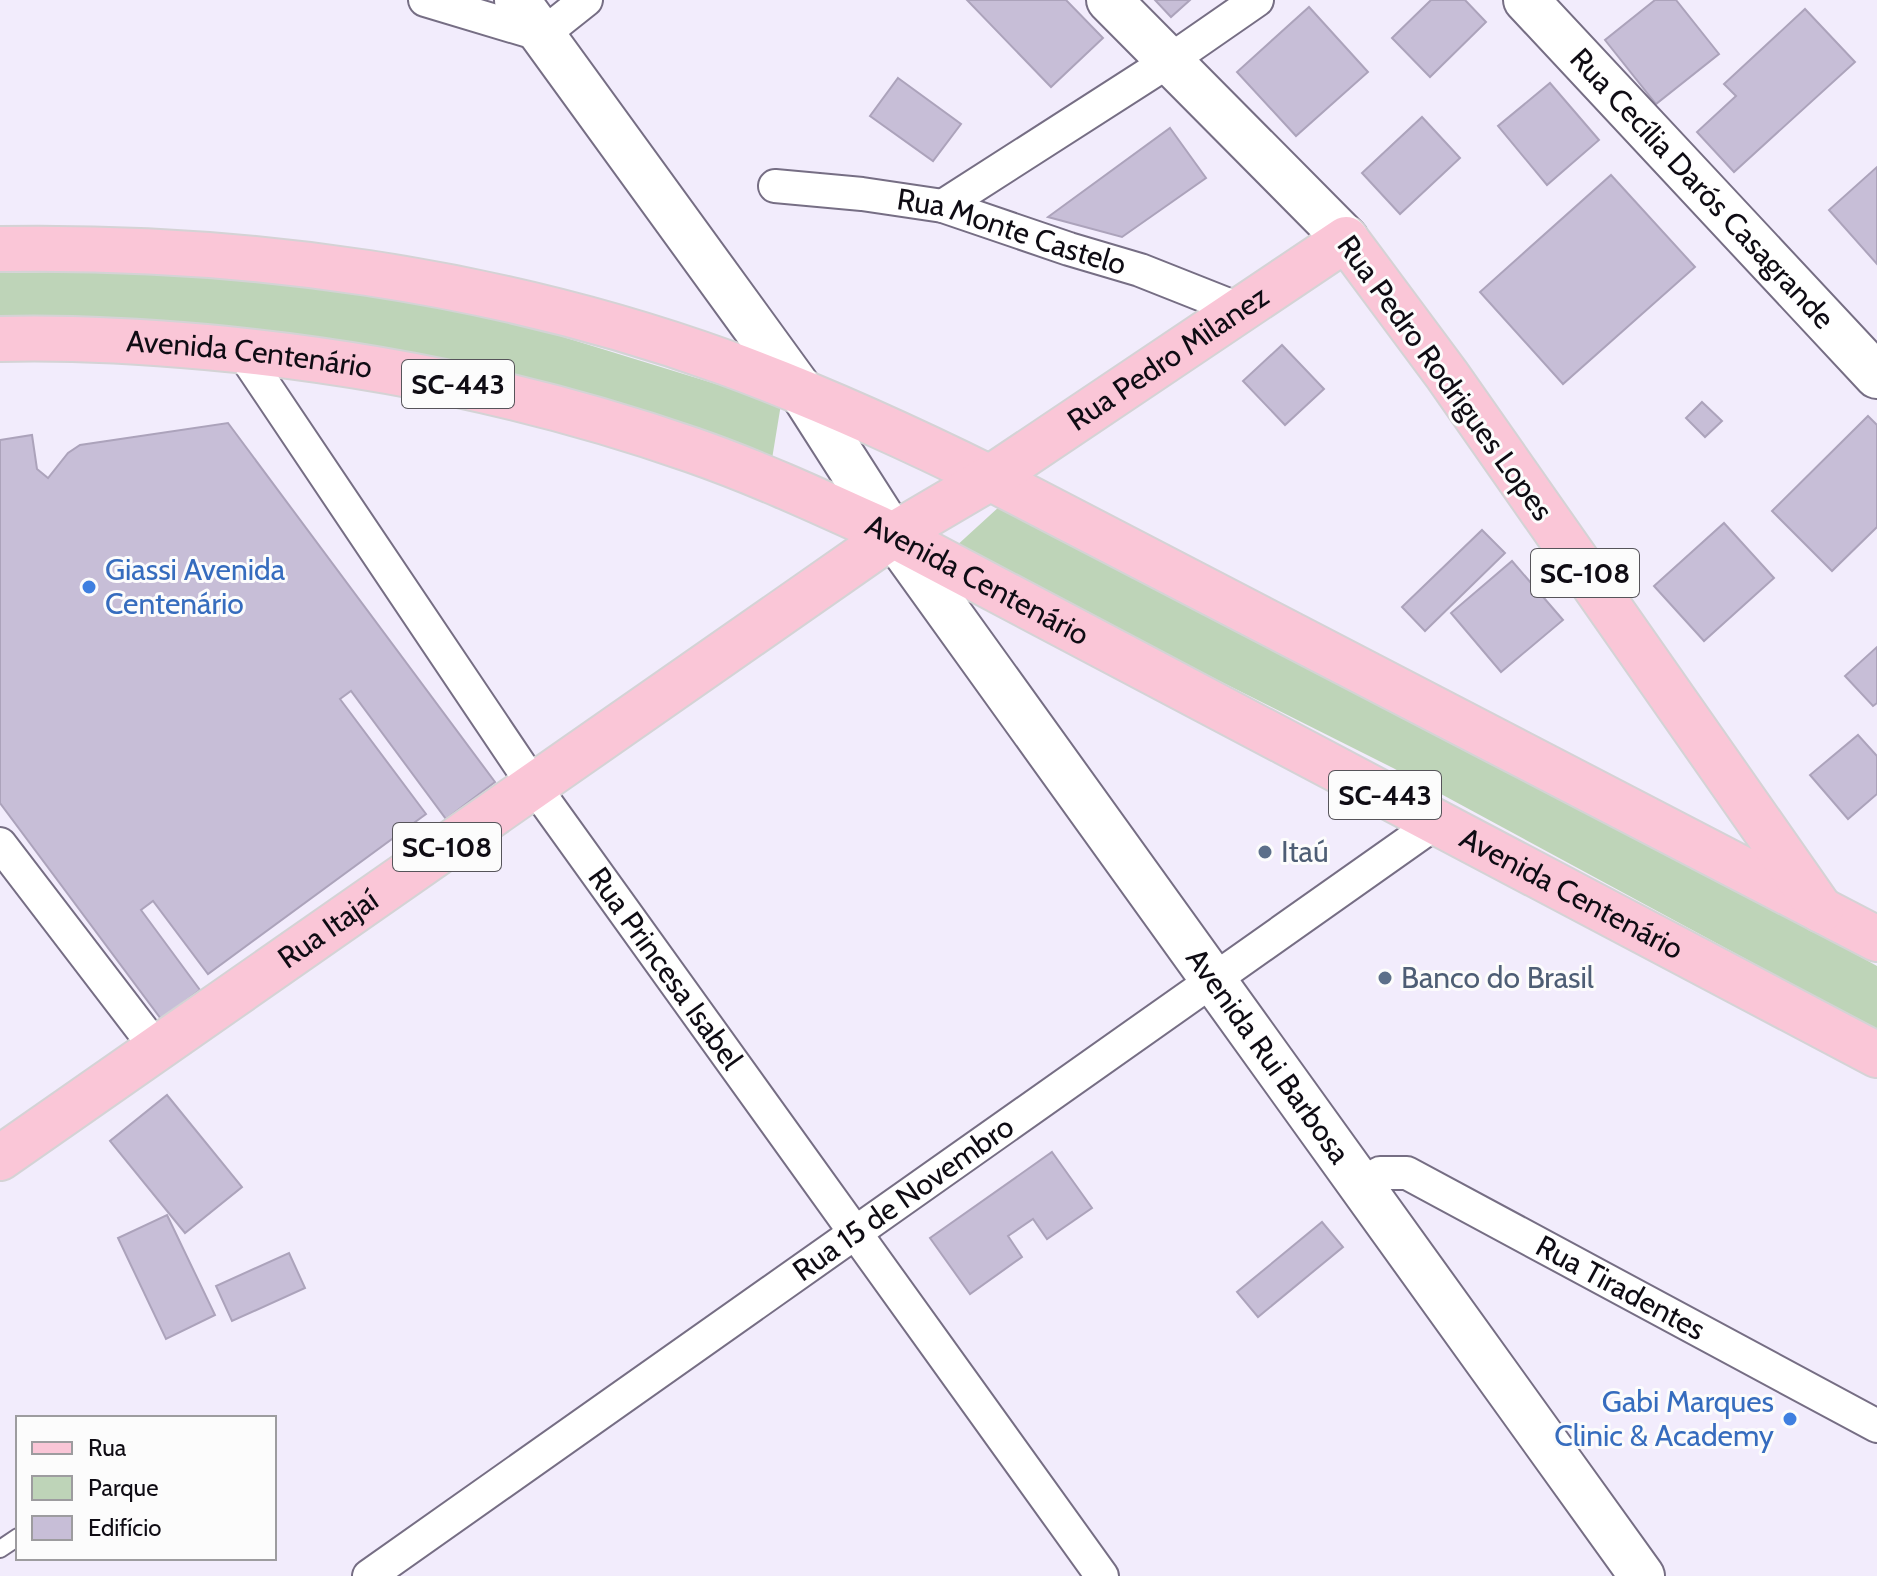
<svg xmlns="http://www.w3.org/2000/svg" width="1877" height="1576" font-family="Cabin,sans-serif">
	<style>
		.green { fill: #bed4b8 }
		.building { fill: #c7bed7; stroke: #aca3bb; stroke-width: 2 }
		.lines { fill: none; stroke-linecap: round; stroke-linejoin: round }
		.lane-casing { stroke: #766e84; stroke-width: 20 }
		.street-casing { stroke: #766e84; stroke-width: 36 }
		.secondary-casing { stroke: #766e84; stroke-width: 48 }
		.primary-casing { stroke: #d4d3d5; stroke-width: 48 }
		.lane { stroke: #fff; stroke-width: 16 }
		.street { stroke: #fff; stroke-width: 32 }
		.secondary { stroke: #fff; stroke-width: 44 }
		.primary { stroke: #fac6d7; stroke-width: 44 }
		.shop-dot { fill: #3f7fe0; stroke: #fcfcfc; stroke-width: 3 }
		.service-dot { fill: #5c6f8a; stroke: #fcfcfc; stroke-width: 3 }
		.labels { text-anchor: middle; stroke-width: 6; stroke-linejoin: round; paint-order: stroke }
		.shield { fill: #fcfcfc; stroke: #56545a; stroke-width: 2 }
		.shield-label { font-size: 28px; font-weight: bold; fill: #0f0c14 }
		.street-label { font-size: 30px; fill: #0f0c14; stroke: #fcfcfc }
		.shop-label { font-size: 30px; fill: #366cbe; stroke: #fcfcfc; text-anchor: start }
		.service-label { font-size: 30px; fill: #4e5e75; stroke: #fcfcfc; text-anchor: start }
	</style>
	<rect width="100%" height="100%" fill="#f2ecfc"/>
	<g class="green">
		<path d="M182,270l287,38 312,96 -9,55 -314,-94 -277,-43 -181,3v-52z"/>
		<path d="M1000,506l706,365 171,95v64l-484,-262 -439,-220z"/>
	</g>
	<g class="building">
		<path d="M967,0h99l37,38 -52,49z"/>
		<path d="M1155,0h35l-19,17z"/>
		<path d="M1431,0h34l21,22 -56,55 -38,-39z"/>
		<path d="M1655,0h21l43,54 -63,50 -51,-64z"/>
		<path d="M1309,7l59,65 -72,64 -59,-64z"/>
		<path d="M1805,9l50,53 -121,110 -37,-40 39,-36 -12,-12z"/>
		<path d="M898,78l63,46 -28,37 -63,-45z"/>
		<path d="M1550,83l49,57 -52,45 -49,-59z"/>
		<path d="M1422,117l38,41 -60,56 -38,-41z"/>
		<path d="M1170,128l36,50 -84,59 -74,-20z"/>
		<path d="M1877,167v97l-48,-54z"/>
		<path d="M1611,175l84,92 -132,117 -83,-92z"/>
		<path d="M1282,345l42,44 -39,36 -42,-44z"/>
		<path d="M1702,402l20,19 -17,16 -19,-19z"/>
		<path d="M1868,416l9,9v102l-45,44 -60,-60z"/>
		<path d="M228,423l267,359 -49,37 -95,-128 -11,8 86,115 -218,160 -55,-73 -12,9 59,80 -39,29 -161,-216v-363l32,-5 5,34 11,9 20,-25 12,-8z"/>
		<path d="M1724,523l50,55 -70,63 -50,-55z"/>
		<path d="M1482,530l23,23 -80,78 -23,-24z"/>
		<path d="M1512,561l51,59 -62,52 -50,-59z"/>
		<path d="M1877,647v56l-4,3 -28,-30z"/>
		<path d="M1858,735l19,21v38l-29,25 -38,-44z"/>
		<path d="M167,1095l75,92 -57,46 -75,-92z"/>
		<path d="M1052,1152l40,56 -45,31 -14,-20 -25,17 14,21 -52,37 -40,-56z"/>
		<path d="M167,1215l48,100 -49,24 -48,-101z"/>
		<path d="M1322,1222l21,25 -85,70 -21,-25z"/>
		<path d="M289,1253l16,35 -73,33 -16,-35z"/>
	</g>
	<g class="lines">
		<g class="lane-casing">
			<path id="lane" d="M0,1549l18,-12"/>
		</g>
		<g class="street-casing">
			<g id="street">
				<path d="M425,0l117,35 44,-35"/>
				<path id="s1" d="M775,186l87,8 81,12 126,43 71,21 101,40"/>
				<path d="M943,206l226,-145 88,-61"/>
				<path id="s2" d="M241,350l293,436 568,790"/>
				<path d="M0,844l157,205"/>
				<path id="s3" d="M1361,1185l19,-12h27l470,253"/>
				<path id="s4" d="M369,1576l1068,-754"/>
			</g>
		</g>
		<g class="secondary-casing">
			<g id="secondary">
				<path id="s5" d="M517,0l284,391 92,144 749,1041"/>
				<path d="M1109,0l237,239"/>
				<path id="s6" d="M1526,0l351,376"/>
			</g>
		</g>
		<g class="primary-casing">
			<g id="primary">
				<path d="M0,249c245,-4 493,30 724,113 91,33 179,73 266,116l887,461"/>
				<path id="s7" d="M0,339c69,-2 137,2 206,8 166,15 328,48 486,103 69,24 135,55 201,85l984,520"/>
				<path id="s8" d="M0,1158l893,-623 97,-57 356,-239 101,136 374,535"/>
			</g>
		</g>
		<use href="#lane" class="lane"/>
		<use href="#street" class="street"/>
		<use href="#secondary" class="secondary"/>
		<use href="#primary" class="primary"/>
	</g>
	<g class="shop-dot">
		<circle cx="89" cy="587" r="8"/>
		<circle cx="1790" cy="1419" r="8"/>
	</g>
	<g class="service-dot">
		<circle cx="1265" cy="852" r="8"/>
		<circle cx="1385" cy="978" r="8"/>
	</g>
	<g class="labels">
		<g class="shield">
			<rect x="402" y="360" width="112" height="48" rx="6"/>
			<rect x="1531" y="549" width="108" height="48" rx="6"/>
			<rect x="1329" y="771" width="112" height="48" rx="6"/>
			<rect x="393" y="823" width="108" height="48" rx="6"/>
		</g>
		<g class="shield-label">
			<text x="458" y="394">SC-443</text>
			<text x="1585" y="583">SC-108</text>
			<text x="1385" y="805">SC-443</text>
			<text x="447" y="857">SC-108</text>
		</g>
		<g class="street-label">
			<text dy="10" stroke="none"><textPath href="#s6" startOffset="258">Rua Cecília Darós Casagrande</textPath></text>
			<text dy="10" stroke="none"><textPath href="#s1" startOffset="242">Rua Monte Castelo</textPath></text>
			<text dy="10" stroke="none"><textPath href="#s7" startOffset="250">Avenida Centenário</textPath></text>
			<text dy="10" stroke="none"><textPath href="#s8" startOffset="1416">Rua Pedro Milanez</textPath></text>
			<text transform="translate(1445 378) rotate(54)" y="10">Rua Pedro Rodrigues Lopes</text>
			<text dy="10" stroke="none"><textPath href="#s7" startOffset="1018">Avenida Centenário</textPath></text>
			<text dy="10" stroke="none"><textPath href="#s7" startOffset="1690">Avenida Centenário</textPath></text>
			<text dy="10" stroke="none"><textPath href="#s8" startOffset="400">Rua Itajaí</textPath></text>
			<text dy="10" stroke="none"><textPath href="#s2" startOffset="750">Rua Princesa Isabel</textPath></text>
			<text dy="10" stroke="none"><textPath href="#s5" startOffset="1296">Avenida Rui Barbosa</textPath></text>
			<text dy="10" stroke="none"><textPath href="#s4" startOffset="654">Rua 15 de Novembro</textPath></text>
			<text dy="10" stroke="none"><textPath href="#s3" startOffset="292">Rua Tiradentes</textPath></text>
		</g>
		<g class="shop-label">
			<text x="105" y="580">Giassi Avenida<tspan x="105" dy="34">Centenário</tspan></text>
			<text x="1774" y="1412" text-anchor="end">Gabi Marques<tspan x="1774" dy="34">Clinic &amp; Academy</tspan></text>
		</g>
		<g class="service-label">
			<text x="1281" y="862">Itaú</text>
			<text x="1401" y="988">Banco do Brasil</text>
		</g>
	</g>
	<rect x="16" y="1416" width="260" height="144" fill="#fcfcfc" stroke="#9d9c9f" stroke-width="2"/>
	<rect x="32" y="1442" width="40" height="12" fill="#fac6d7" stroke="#9d9c9f" stroke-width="2"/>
	<text x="88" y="1456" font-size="24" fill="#0f0c14">Rua</text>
	<rect x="32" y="1476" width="40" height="24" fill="#bed4b8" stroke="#9d9c9f" stroke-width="2"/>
	<text x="88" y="1496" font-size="24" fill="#0f0c14">Parque</text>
	<rect x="32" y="1516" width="40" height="24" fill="#c7bed7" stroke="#9d9c9f" stroke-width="2"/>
	<text x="88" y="1536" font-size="24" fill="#0f0c14">Edifício</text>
</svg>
